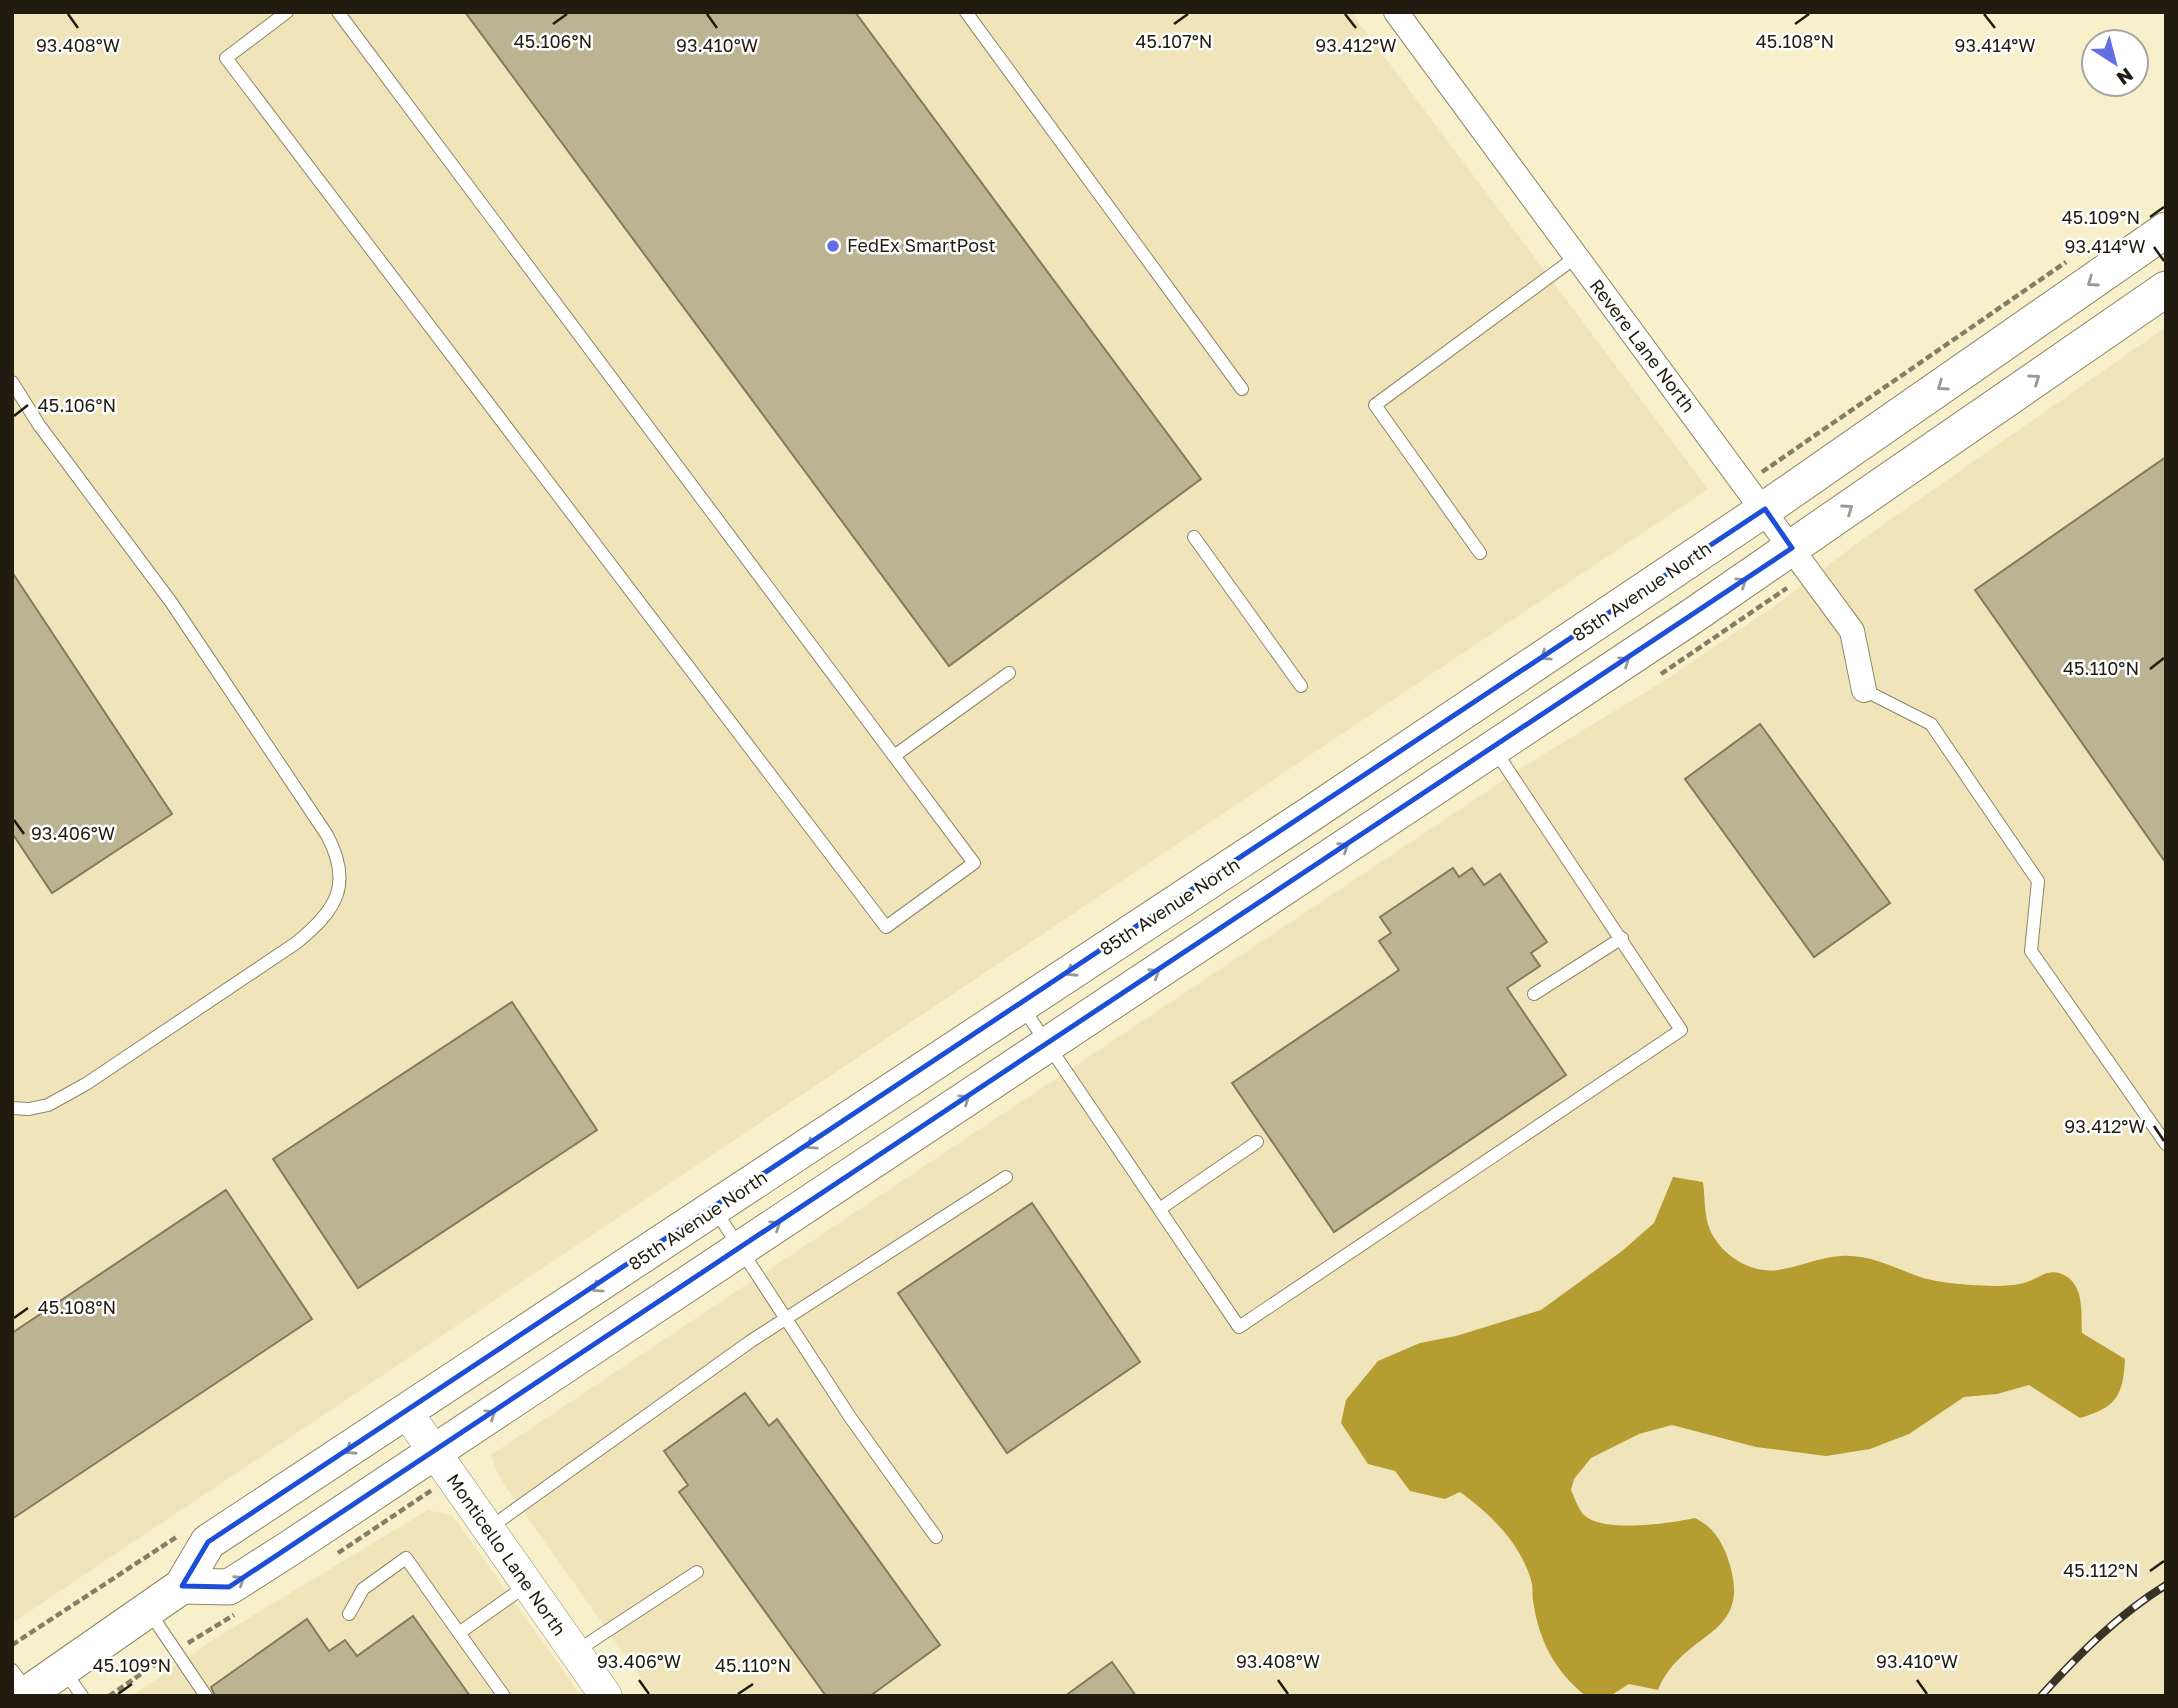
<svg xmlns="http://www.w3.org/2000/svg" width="2178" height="1708" font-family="'Golos Text',sans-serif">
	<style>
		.built { fill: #efe4ba }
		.water { fill: #b69d32 }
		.building { fill: #bbb391; stroke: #837b5b; stroke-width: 2 }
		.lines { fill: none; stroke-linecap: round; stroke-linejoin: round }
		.service-casing { stroke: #8e8665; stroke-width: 14 }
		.minor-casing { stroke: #8e8665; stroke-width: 26 }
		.tertiary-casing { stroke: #8e8665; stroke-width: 33 }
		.secondary-casing { stroke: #8e8665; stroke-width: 37 }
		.path { stroke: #837e66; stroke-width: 4.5; stroke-dasharray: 7 3.5; stroke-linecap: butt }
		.service { stroke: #fff; stroke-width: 12 }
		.minor { stroke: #fff; stroke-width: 24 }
		.tertiary { stroke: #fff; stroke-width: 32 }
		.secondary { stroke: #fff; stroke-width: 35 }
		.rail-casing { stroke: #383425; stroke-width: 8 }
		.rail { stroke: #fff; stroke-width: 5; stroke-dasharray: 16; stroke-linecap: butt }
		.oneway { stroke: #9b9993 }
		.marked { fill: none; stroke: #1d4ed8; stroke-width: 5; stroke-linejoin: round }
		.ticks { fill: none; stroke: #201d10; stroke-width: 2.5 }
		.poi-dot { fill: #626de6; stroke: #fff; stroke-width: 2.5 }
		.labels { text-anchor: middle; stroke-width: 5; stroke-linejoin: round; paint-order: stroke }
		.poi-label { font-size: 18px; fill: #201d10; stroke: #fff; text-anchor: start }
		.street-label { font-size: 18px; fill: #201d10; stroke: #fff }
		.ticks-label { font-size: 18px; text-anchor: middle; fill: #201d10; stroke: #fff; stroke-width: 5; stroke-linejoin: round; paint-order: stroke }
	</style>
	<rect width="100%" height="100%" fill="#f8efcb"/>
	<g class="built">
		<path d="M12,12h1339l357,477 -1696,1134z"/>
		<path d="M2166,327v1369h-1512l-142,-200 -14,-22 -7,-19 1037,-691 139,-85 113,-77 80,-61z"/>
		<path d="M428,1510l25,6 128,180h-449l82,-57z"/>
	</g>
	<path class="water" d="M1673,1177l30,5c2,14 1,34 7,48 11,25 41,44 68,40 21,-3 42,-13 63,-14 30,-2 55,13 82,22 16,4 32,6 48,7 18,1 36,2 53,-2 12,-3 22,-14 35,-10 26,8 22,38 23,60l43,26c-2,37 -8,48 -45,59l-51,-33 -32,9 -33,3 -55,37 -39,15 -44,7 -70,-9 -84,-22 -33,9 -48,24 -17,21 -3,11c3,7 7,18 12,24 18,20 89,9 112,4 17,8 27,23 33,41 27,80 -44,69 -70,131l-29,-6 -19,12h-24c-31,-24 -48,-57 -53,-96 -1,-6 0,-11 -1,-16 -9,-38 -41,-70 -72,-92l-15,7 -35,-8 -15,-20 -27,-7 -27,-41 5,-23 32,-39 42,-18 36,-7 85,-26 81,-59 32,-28z"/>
	<g class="building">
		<path d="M465,12h390l346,467 -252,187z"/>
		<path d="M2166,457v406l-191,-273z"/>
		<path d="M12,572l160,242 -120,79 -40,-60z"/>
		<path d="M1760,724l130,179 -76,54 -129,-178z"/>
		<path d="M1453,868l6,9 13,-9 12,17 16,-11 47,68 -16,11 9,13 -33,22 59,87 -232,157 -102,-149 167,-113 -20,-29 12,-8 -11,-16z"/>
		<path d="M512,1002l85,128 -239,158 -85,-129z"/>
		<path d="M226,1190l86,129 -300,200v-186z"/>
		<path d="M1032,1203l108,159 -133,91 -109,-160z"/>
		<path d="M745,1393l24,33 8,-7 163,226 -70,51h-44l-147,-204 9,-7 -24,-34z"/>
		<path d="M413,1616l57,80h-255l-4,-9 96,-68 22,32 16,-11 12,16z"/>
		<path d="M1112,1662l24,34h-71z"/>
	</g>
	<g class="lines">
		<g class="service-casing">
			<g id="service">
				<path d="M287,12l-61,46 660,869 88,-64 -636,-851"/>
				<path d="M966,12l276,377"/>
				<path d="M12,382l27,43 132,177 156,233c26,49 10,75 -31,108l-210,141 -38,21 -19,4 -17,-1"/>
				<path d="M1194,537l107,149"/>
				<path d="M1480,553l-105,-148 201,-148"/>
				<path d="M1864,690l67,34 107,157 -7,70 135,193"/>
				<path d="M894,756l115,-83"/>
				<path d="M1534,994l88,-56"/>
				<path d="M1023,1008l216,319 442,-297 -187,-281"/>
				<path d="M1161,1208l96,-66"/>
				<path d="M715,1210l135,207 86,120"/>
				<path d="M488,1529l263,-188 255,-164"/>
				<path d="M150,1613l56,83"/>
				<path d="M349,1614l14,-25 43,-31 53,75 68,-48"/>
				<path d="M459,1633l45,63"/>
				<path d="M575,1652l122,-80"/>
				<path d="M12,1670l17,22"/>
				<path d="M65,1672l17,24"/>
			</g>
		</g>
		<g class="minor-casing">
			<path id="minor" d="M1396,12l456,619 12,59"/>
		</g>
		<g class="tertiary-casing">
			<path id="tertiary" d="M407,1413l199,283"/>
		</g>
		<g class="secondary-casing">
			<g id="secondary">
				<path d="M182,1586l47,1 61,-39 1401,-931 475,-328"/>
				<path d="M24,1696l158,-110 26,-44 1104,-729 453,-304 401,-279"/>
			</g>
		</g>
		<g class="path">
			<path d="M1762,472l304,-210"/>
			<path d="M1661,674l126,-86"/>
			<path d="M338,1553l94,-63"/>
			<path d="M188,1643l46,-28"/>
			<path d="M12,1645l166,-109"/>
			<path d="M109,1696l54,-37"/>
		</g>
		<use href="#service" class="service"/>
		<use href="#minor" class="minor"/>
		<use href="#tertiary" class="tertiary"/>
		<use href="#secondary" class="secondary"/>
		<g class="rail-casing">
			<path id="rail" d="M2041,1696c38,-42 77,-81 125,-111"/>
		</g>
		<use href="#rail" class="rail"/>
	</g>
	<defs><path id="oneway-chevron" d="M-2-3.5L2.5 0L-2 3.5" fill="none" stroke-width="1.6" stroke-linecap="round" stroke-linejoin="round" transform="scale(1.75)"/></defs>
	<g class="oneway">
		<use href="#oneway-chevron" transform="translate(2092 282) rotate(145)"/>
		<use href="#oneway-chevron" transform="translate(2035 379) rotate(-35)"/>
		<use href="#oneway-chevron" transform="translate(1942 386) rotate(145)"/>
		<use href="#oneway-chevron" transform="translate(1848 509) rotate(-35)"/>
		<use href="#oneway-chevron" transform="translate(1742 582) rotate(-34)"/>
		<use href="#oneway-chevron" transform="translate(1545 656) rotate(146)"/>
		<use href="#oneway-chevron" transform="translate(1625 661) rotate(-34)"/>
		<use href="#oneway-chevron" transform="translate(1344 847) rotate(-33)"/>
		<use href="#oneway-chevron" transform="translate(1071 972) rotate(147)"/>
		<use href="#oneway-chevron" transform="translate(1155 973) rotate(-33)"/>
		<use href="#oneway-chevron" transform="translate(965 1099) rotate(-34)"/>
		<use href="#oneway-chevron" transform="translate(811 1145) rotate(146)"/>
		<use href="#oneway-chevron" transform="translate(776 1225) rotate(-34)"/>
		<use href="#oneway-chevron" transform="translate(597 1288) rotate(146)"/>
		<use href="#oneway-chevron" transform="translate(491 1414) rotate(-34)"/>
		<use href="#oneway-chevron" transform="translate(350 1450) rotate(147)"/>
		<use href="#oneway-chevron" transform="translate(240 1580) rotate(-33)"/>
	</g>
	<path class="marked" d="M1765,509l27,39 -1563,1039 -47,-1 26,-44z"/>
	<path class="ticks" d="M68,14l10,14M707,14l10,14M1345,14l11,14M1984,14l11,14M553,24l14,-10M1174,24l14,-10M1795,24l14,-10M2150,217l14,-10M2154,247l10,14M14,416l14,-11M2150,669l14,-11M14,820l10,14M2154,1126l10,15M14,1318l14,-10M2150,1571l14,-10M639,1680l10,14M1278,1680l10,14M1917,1680l10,14M118,1694l14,-10M738,1694l15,-10"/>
	<circle class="poi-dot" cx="833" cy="246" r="7"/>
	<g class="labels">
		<g class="poi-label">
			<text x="847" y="252">FedEx SmartPost</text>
		</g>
		<g class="street-label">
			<text transform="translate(1642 346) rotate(53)" y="6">Revere Lane North</text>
			<text transform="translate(1642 592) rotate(-34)" y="6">85th Avenue North</text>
			<text transform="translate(1170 907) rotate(-33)" y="6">85th Avenue North</text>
			<text transform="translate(698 1221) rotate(-34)" y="6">85th Avenue North</text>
			<text transform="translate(506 1555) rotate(55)" y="6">Monticello Lane North</text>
		</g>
	</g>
	<g class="ticks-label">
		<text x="553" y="48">45.106°N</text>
		<text x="1174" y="48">45.107°N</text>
		<text x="1795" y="48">45.108°N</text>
		<text x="78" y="52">93.408°W</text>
		<text x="717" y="52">93.410°W</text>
		<text x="1356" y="52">93.412°W</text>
		<text x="1995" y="52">93.414°W</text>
		<text x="2101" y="224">45.109°N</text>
		<text x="2105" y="253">93.414°W</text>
		<text x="77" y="412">45.106°N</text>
		<text x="2101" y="675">45.110°N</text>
		<text x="73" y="840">93.406°W</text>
		<text x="2105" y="1133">93.412°W</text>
		<text x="77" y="1314">45.108°N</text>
		<text x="2101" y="1577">45.112°N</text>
		<text x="639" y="1668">93.406°W</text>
		<text x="1278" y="1668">93.408°W</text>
		<text x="1917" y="1668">93.410°W</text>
		<text x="132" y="1672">45.109°N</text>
		<text x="753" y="1672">45.110°N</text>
	</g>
	<rect width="2178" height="1708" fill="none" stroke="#201d10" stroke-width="28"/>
	<g transform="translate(2115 63) rotate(144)"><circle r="33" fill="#ffffff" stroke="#a6a59f" stroke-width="2"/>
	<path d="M0-5L12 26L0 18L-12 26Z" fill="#626de6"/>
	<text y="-10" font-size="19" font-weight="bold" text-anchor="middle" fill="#201d10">N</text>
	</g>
</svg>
